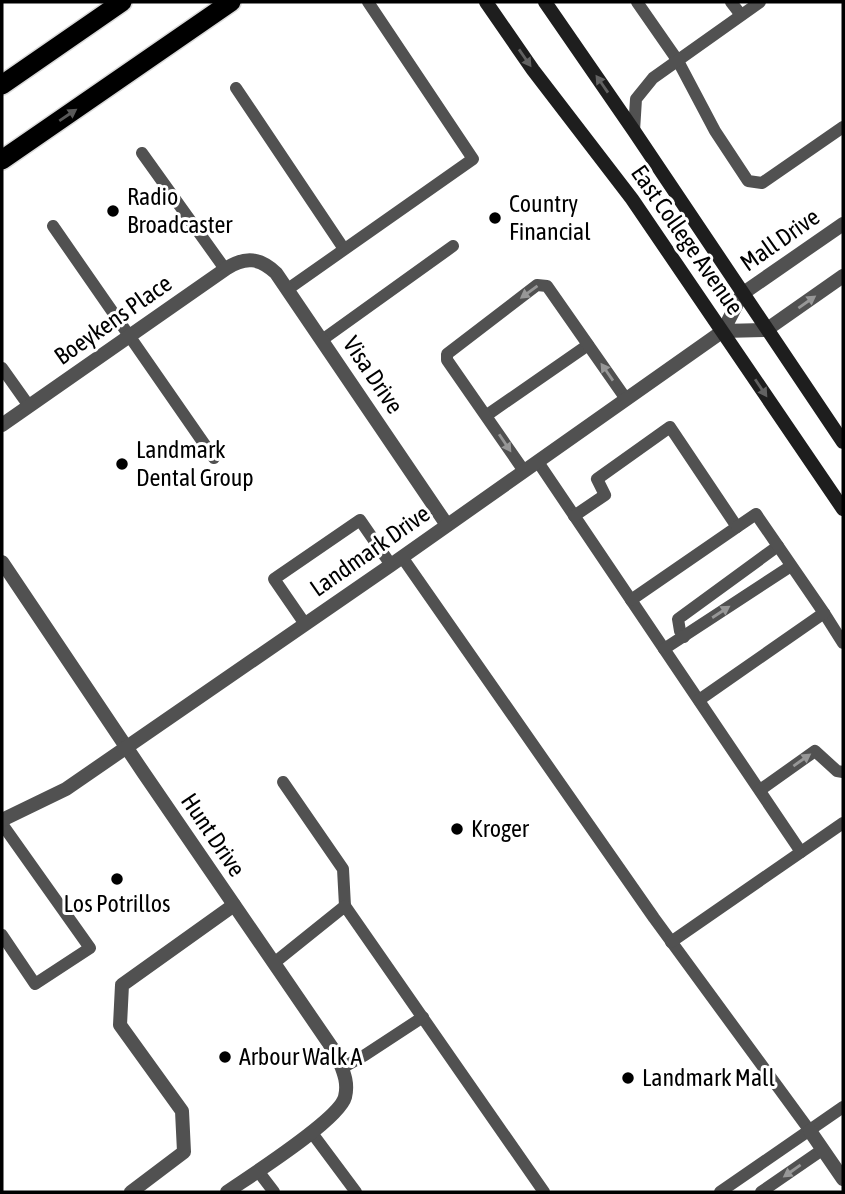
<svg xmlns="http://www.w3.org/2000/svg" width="845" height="1194" font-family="'Asap Condensed',sans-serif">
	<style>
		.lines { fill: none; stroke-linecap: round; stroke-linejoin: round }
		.trunk-casing { stroke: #dbdbdb; stroke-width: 22 }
		.service { stroke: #515151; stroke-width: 12 }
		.minor { stroke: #515151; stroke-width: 14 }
		.tertiary { stroke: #515151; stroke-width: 14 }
		.secondary { stroke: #1e1e1e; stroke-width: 14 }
		.trunk { stroke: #000; stroke-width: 19 }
		.oneway { fill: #626262 }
		.oneway2 { fill: #595959 }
		.oneway3 { fill: #979797 }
		.poi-dot { fill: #000; stroke: #fff; stroke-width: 2.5 }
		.labels { text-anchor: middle; stroke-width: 6; stroke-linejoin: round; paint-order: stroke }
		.poi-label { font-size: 24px; fill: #000; stroke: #fff; text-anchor: start }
		.street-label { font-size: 24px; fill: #000; stroke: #fff }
	</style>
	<rect width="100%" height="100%" fill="#fff"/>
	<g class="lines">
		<g class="trunk-casing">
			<g id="trunk">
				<path d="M2,85l120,-83"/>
				<path d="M2,160l229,-158"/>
			</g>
		</g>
		<g class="service">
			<path d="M637,2l41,59 37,70 33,50 14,2 81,-56"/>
			<path d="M731,2l10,13"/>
			<path d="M236,88l108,161"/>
			<path d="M634,131l2,-32 17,-21 107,-76"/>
			<path d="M142,153l83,116"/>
			<path d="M53,226l161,232"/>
			<path d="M288,289l185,-130 -105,-157"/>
			<path d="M322,340l131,-94"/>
			<path d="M2,368l27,38"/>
			<path d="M487,415l101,-70"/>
			<path d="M538,462l263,390"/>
			<path d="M524,471l-77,-111v-6l90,-69 10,1 79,113"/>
			<path d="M574,516l31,-21 -8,-16 73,-52 67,100 -106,73"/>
			<path d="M402,557l252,361 156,213"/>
			<path d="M824,613l19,30"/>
			<path d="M305,624l-31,-45 86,-59 31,45"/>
			<path d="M684,637l-4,-6 -2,-12 100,-73"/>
			<path d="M664,649l127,-83"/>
			<path d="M699,700l125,-87 -68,-99 -19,13"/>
			<path d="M283,782l60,87 2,37"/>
			<path d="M760,790l55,-39 22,20 6,1"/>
			<path d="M2,824l88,124 -55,36 -33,-49"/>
			<path d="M671,942l172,-119"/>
			<path d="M274,963l71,-57 199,286"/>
			<path d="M342,1068l23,-13 58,-38"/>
			<path d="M312,1133l44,59"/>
			<path d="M258,1171l16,21"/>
			<path d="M720,1192l123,-85"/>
			<path d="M761,1192l61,-42"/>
		</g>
		<g class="minor">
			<path d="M843,224l-101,70 -19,37 43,-1 77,-54"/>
			<path d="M2,425l225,-157c19,-12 33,-10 49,5l171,252"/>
			<path d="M2,562l141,210 194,283c5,14 12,26 8,42 -6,23 -95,79 -118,95"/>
			<path d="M810,1131l33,48"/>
			<path d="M131,1192l53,-40 -2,-41 -62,-86 2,-40 112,-80"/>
		</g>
		<path class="tertiary" d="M2,820l64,-31 325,-224 332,-234"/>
		<g class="secondary">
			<path d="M486,2l47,68 99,129 211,310"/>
			<path d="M545,2l89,129 209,311"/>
		</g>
		<use href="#trunk" class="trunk"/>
	</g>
	<defs><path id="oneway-solid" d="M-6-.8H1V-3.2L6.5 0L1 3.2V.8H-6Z" transform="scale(1.75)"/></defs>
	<g class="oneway">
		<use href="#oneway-solid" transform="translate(525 58) rotate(55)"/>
		<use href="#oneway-solid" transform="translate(602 84) rotate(-125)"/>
		<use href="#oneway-solid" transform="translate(761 388) rotate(56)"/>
	</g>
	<use class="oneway2" href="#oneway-solid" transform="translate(68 115) rotate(-34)"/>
	<g class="oneway3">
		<use href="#oneway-solid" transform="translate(529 292) rotate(144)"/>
		<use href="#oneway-solid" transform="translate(807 302) rotate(-35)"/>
		<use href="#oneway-solid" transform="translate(607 372) rotate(-125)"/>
		<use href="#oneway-solid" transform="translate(505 443) rotate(56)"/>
		<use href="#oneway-solid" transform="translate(721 612) rotate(-33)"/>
		<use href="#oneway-solid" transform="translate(802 760) rotate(-35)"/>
		<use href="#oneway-solid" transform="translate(792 1171) rotate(145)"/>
	</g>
	<g class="poi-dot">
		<circle cx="113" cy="211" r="7"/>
		<circle cx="495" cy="218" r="7"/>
		<circle cx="122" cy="464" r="7"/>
		<circle cx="457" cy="829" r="7"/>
		<circle cx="117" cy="879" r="7"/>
		<circle cx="225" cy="1057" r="7"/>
		<circle cx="628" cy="1078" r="7"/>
	</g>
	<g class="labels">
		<g class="poi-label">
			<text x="127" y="205">Radio<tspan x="127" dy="28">Broadcaster</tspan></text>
			<text x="509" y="212">Country<tspan x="509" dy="28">Financial</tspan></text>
			<text x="136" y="458">Landmark<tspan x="136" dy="28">Dental Group</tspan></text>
			<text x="471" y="837">Kroger</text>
			<text x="117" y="912" text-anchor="middle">Los Potrillos</text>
			<text x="239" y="1065">Arbour Walk A</text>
			<text x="642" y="1086">Landmark Mall</text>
		</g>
		<g class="street-label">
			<text transform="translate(687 240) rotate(55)" y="8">East College Avenue</text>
			<text transform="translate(780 240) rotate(-35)" y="8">Mall Drive</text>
			<text transform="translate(113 320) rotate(-35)" y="8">Boeykens Place</text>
			<text transform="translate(373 375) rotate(56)" y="8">Visa Drive</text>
			<text transform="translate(370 551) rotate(-35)" y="8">Landmark Drive</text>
			<text transform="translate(213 835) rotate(56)" y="8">Hunt Drive</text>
		</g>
	</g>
	<rect width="845" height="1194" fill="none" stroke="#000000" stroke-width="7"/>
</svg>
